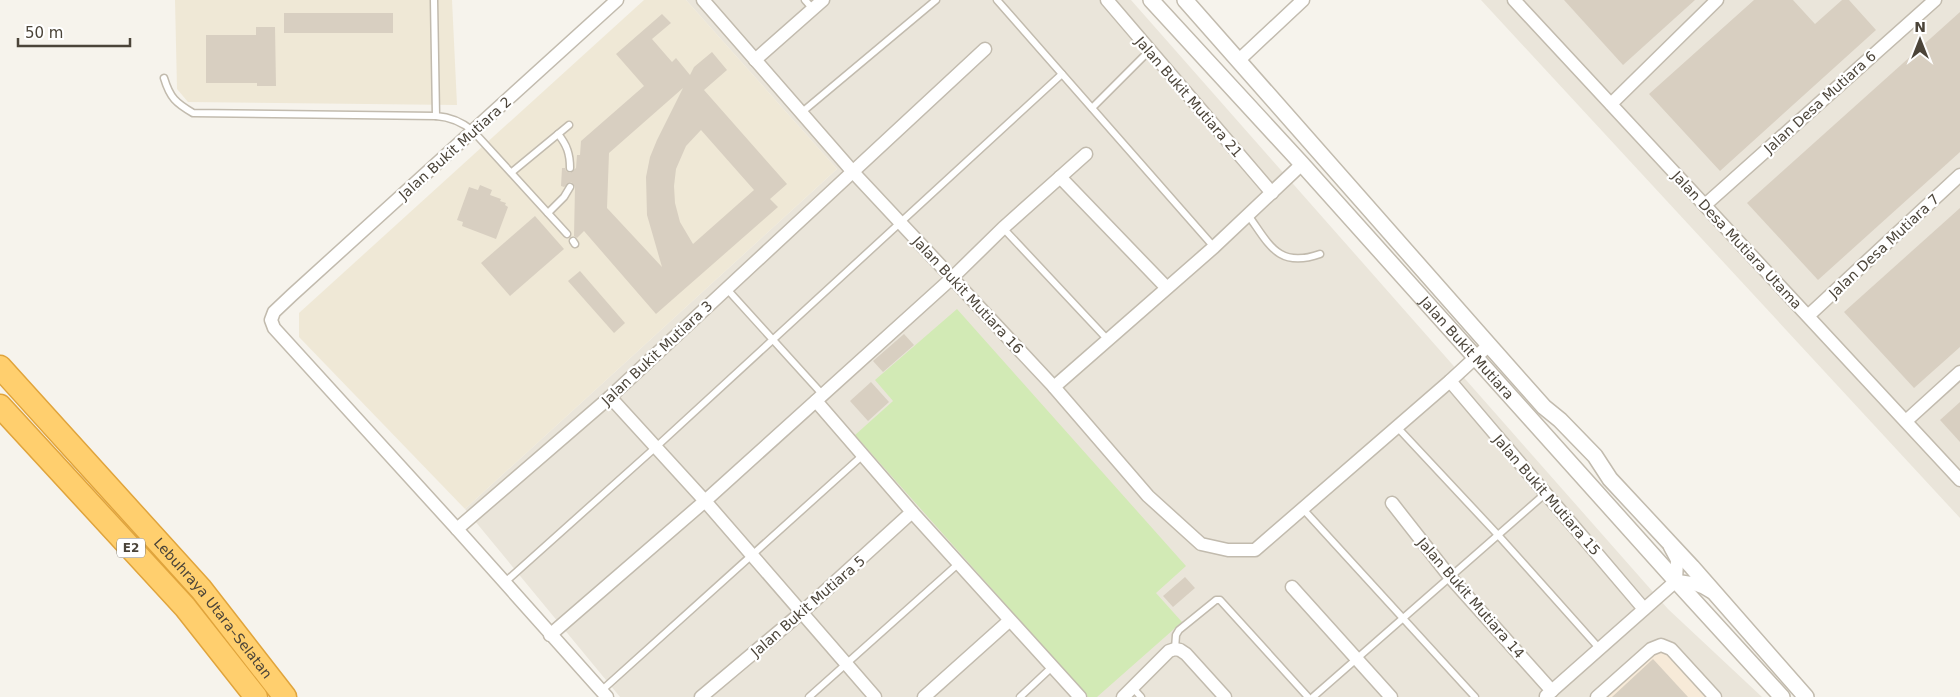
<svg xmlns="http://www.w3.org/2000/svg" width="1960" height="697" font-family="'DejaVu Sans',sans-serif">
	<style>
		.residential { fill: #eae5da }
		.commercial { fill: #f7ead8 }
		.education { fill: #efe8d6 }
		.green { fill: #d2eab5 }
		.building { fill: #d8cfc1; fill-rule: evenodd }
		.lines { fill: none; stroke-linecap: round; stroke-linejoin: round }
		.service-casing { stroke: #c2bbae; stroke-width: 9 }
		.minor-casing { stroke: #c2bbae; stroke-width: 15 }
		.tertiary-casing { stroke: #c2bbae; stroke-width: 18 }
		.motorway-casing { stroke: #e0a43c; stroke-width: 25 }
		.service { stroke: #fff; stroke-width: 6 }
		.minor { stroke: #fff; stroke-width: 12 }
		.tertiary { stroke: #fff; stroke-width: 15 }
		.motorway { stroke: #ffcf6e; stroke-width: 22 }
		.labels { text-anchor: middle; stroke-width: 4.5; stroke-linejoin: round; paint-order: stroke }
		.shield { fill: #fff; stroke: #817c74; stroke-width: 1 }
		.shield-label { font-size: 12px; font-weight: bold; fill: #4b4439 }
		.street-label { font-size: 14px; fill: #4b4439; stroke: #fff }
	</style>
	<rect width="100%" height="100%" fill="#f6f3ec"/>
	<g class="residential">
		<path d="M686,0h445l537,609 94,88h-1142l-155,-188 372,-340z"/>
		<path d="M1481,0h479v518z"/>
	</g>
	<path class="commercial" d="M1666,641l8,3 49,53h-117z"/>
	<g class="education">
		<path d="M175,0h277l5,105 -269,-3 -11,-13z"/>
		<path d="M644,0h42l151,169 -372,340 -166,-172v-24z"/>
	</g>
	<path class="green" d="M957,309l229,257 -30,27 26,29 -85,75h-9l-233,-262 38,-34 -18,-21z"/>
	<g class="building">
		<path d="M1564,0h131l-72,65z"/>
		<path d="M1754,0h39l22,24 27,-24h7l27,30 -156,141 -71,-77z"/>
		<path d="M1960,12v140l-142,128 -71,-77z"/>
		<rect x="284" y="13" width="109" height="20"/>
		<path d="M662,14l9,9 -19,16 20,23 4,-4 14,17 4,-8 18,-15 15,18 -23,20 83,94 -17,15 8,8 -122,107 -72,-83 -7,7 -3,-2 1,-49 -4,-5 -7,5 -3,-1 1,-18h3l1,3 4,2 6,-5 1,-13h3l1,-14 63,-55 -28,-32zM683,88l-26,52 -7,17 -4,20 1,38 15,52 -55,-59 2,-55zM701,130l53,60 -61,54 -13,-22 -5,-19 -1,-17 2,-17 10,-23z"/>
		<path d="M256,27h19l1,59h-19v-3h-51v-48h50z"/>
		<path d="M480,185l12,5 -2,5 11,4 -1,2 6,2 -1,2 3,2 -12,32 -34,-13 1,-4 -6,-2 12,-33 9,3z"/>
		<path d="M1960,208v139l-46,41 -70,-76z"/>
		<path d="M535,216l29,33 -54,47 -29,-33z"/>
		<path d="M580,271l45,52 -11,10 -46,-52z"/>
		<path d="M904,334l10,11 -31,27 -10,-11z"/>
		<path d="M871,382l18,20 -21,19 -18,-20z"/>
		<path d="M1960,402v40l-20,-22z"/>
		<path d="M1185,577l10,11 -22,19 -10,-11z"/>
		<path d="M1653,659l35,38h-76z"/>
	</g>
	<g class="lines">
		<g class="service-casing">
			<g id="service">
				<path d="M434,0l2,116c15,1 26,6 37,15l94,103"/>
				<path d="M805,0l8,9"/>
				<path d="M997,0l217,247"/>
				<path d="M164,78c6,20 12,25 29,35l243,3"/>
				<path d="M1092,108l58,-58"/>
				<path d="M801,113l135,-113"/>
				<path d="M558,134c9,11 12,20 12,34"/>
				<path d="M512,172l57,-47"/>
				<path d="M548,213l16,-16 6,-10"/>
				<path d="M1248,215c21,29 30,54 72,39"/>
				<path d="M1003,228l105,112"/>
				<path d="M573,241l2,3"/>
				<path d="M726,288l97,107"/>
				<path d="M1397,427l101,108 101,113"/>
				<path d="M1303,509l172,188"/>
				<path d="M504,583l152,-136 406,-373"/>
				<path d="M1175,649l1,-14 3,-5 37,-30h4l88,97"/>
				<path d="M1133,688l8,9"/>
				<path d="M601,691l262,-236"/>
				<path d="M809,697l149,-133"/>
				<path d="M1020,697l32,-30"/>
				<path d="M1313,697l233,-204"/>
			</g>
		</g>
		<g class="minor-casing">
			<g id="minor">
				<path d="M703,0l150,172 201,215 94,109 53,48 27,6h27l195,-169 39,-36"/>
				<path d="M1107,0l165,193"/>
				<path d="M1514,0l446,480"/>
				<path d="M755,60l68,-60"/>
				<path d="M1239,60l64,-60"/>
				<path d="M1611,104l106,-104"/>
				<path d="M1060,177l106,110"/>
				<path d="M1705,205l230,-205"/>
				<path d="M1808,316l152,-141"/>
				<path d="M1450,381l194,228"/>
				<path d="M1054,387l160,-140 88,-83"/>
				<path d="M610,397l95,104 170,196"/>
				<path d="M816,401l96,111 168,185"/>
				<path d="M1906,421l54,-49"/>
				<path d="M1392,503l58,74 102,114"/>
				<path d="M457,529l153,-132 375,-348"/>
				<path d="M1676,581c14,1 23,3 35,11"/>
				<path d="M1292,587l99,110"/>
				<path d="M550,635l155,-134 247,-223 51,-50 83,-74"/>
				<path d="M1546,696l130,-115 1,-21 -7,-13"/>
				<path d="M607,697l-150,-168 -183,-201 -3,-8 3,-8 18,-17 325,-295"/>
				<path d="M701,697l100,-84 111,-101"/>
				<path d="M924,697l85,-76"/>
				<path d="M1123,697l46,-46 6,-2 5,1 6,4 39,43"/>
				<path d="M1597,697l54,-48 10,-4 10,4 44,48"/>
			</g>
		</g>
		<g class="tertiary-casing">
			<g id="tertiary">
				<path id="s1" d="M1151,0l151,164 374,417 106,116"/>
				<path d="M1185,0l304,345 55,62 16,13 35,36 15,23 82,88 114,130"/>
			</g>
		</g>
		<g class="motorway-casing">
			<g id="motorway">
				<path id="s2" d="M0,367l201,222 84,108"/>
				<path d="M0,406l185,201 71,90"/>
			</g>
		</g>
		<use href="#service" class="service"/>
		<use href="#minor" class="minor"/>
		<use href="#tertiary" class="tertiary"/>
		<use href="#motorway" class="motorway"/>
	</g>
	<g class="labels">
		<rect class="shield" x="117" y="538.5" width="28" height="19" rx="4"/>
		<g class="shield-label">
			<text x="131" y="552">E2</text>
		</g>
		<g class="street-label">
			<text transform="translate(1189 97) rotate(49)" y="5">Jalan Bukit Mutiara 21</text>
			<text transform="translate(1820 102) rotate(-42)" y="5">Jalan Desa Mutiara 6</text>
			<text transform="translate(455 148) rotate(-42)" y="5">Jalan Bukit Mutiara 2</text>
			<text transform="translate(1737 240) rotate(47)" y="5">Jalan Desa Mutiara Utama</text>
			<text transform="translate(1884 246) rotate(-43)" y="5">Jalan Desa Mutiara 7</text>
			<text transform="translate(968 295) rotate(47)" y="5">Jalan Bukit Mutiara 16</text>
			<text dy="5" stroke="none"><textPath href="#s1" startOffset="470">Jalan Bukit Mutiara</textPath></text>
			<text transform="translate(657 353) rotate(-43)" y="5">Jalan Bukit Mutiara 3</text>
			<text transform="translate(1547 495) rotate(49)" y="5">Jalan Bukit Mutiara 15</text>
			<text transform="translate(1471 598) rotate(49)" y="5">Jalan Bukit Mutiara 14</text>
			<text transform="translate(808 606) rotate(-41)" y="5">Jalan Bukit Mutiara 5</text>
			<text dy="5" stroke="none"><textPath href="#s2" startOffset="322">Lebuhraya Utara–Selatan</textPath></text>
		</g>
	</g>
	<g transform="translate(1920 40)" stroke="#ffffff" stroke-width="4" paint-order="stroke">
	<path d="M0-4L9 19L0 12L-9 19Z" fill="#4b4439"/>
	<text y="-8" font-size="14" font-weight="bold" text-anchor="middle" fill="#4b4439">N</text>
	</g>
	<path d="M18 38v8h112v-8" fill="none" stroke="#4b4439" stroke-width="2.5"/>
	<text x="25" y="38" font-size="15" fill="#4b4439" stroke="#ffffff" stroke-width="4" paint-order="stroke">50 m</text>
</svg>
